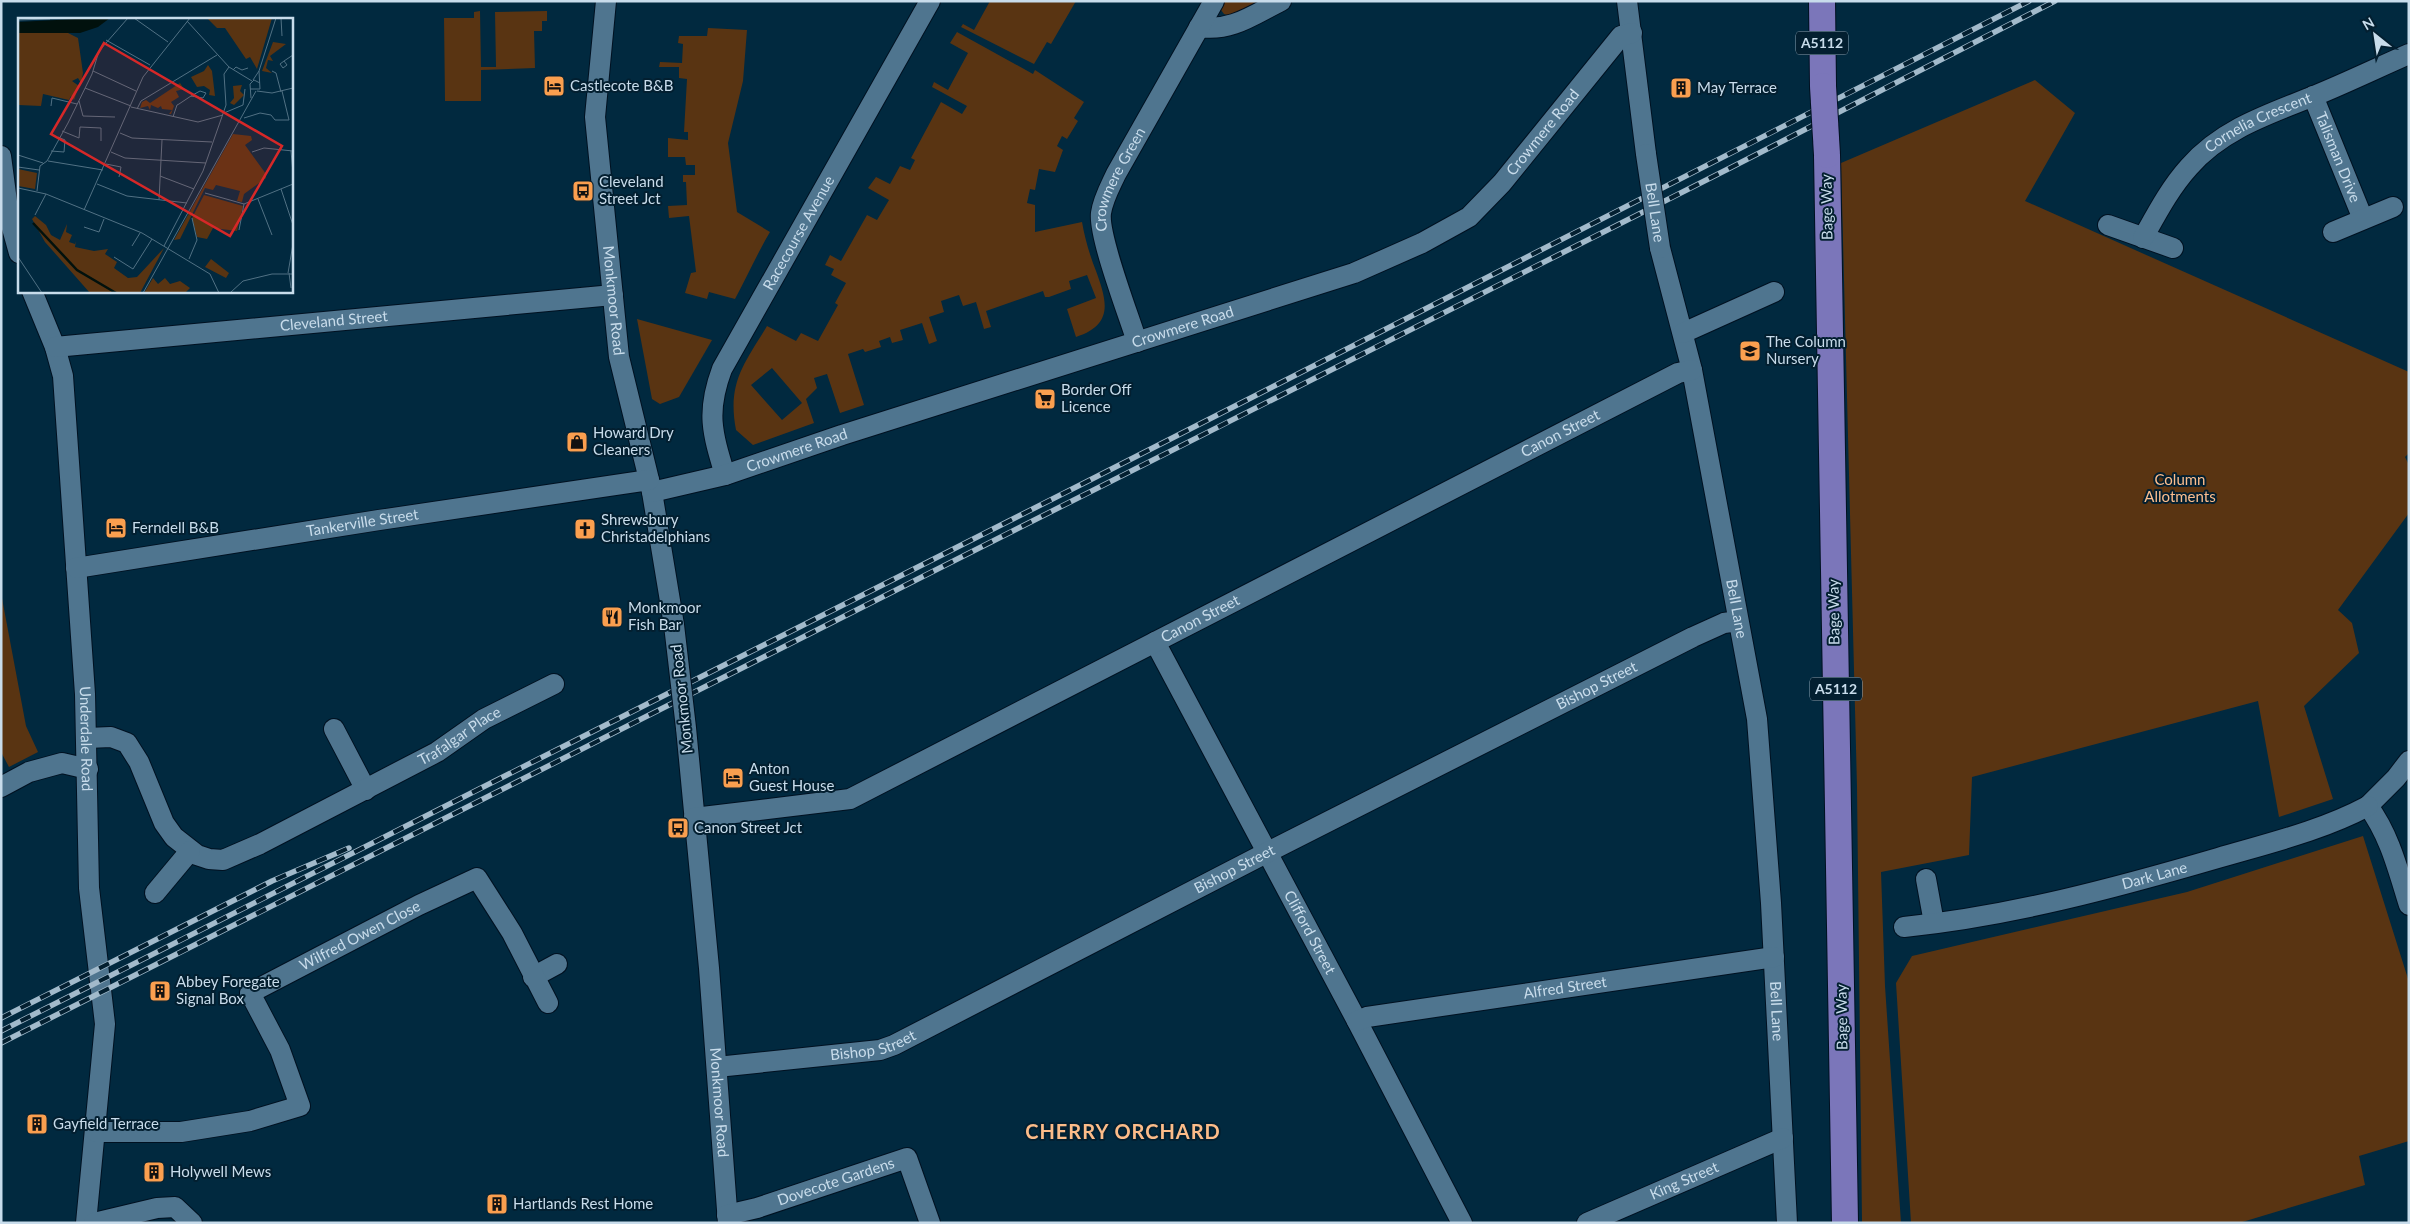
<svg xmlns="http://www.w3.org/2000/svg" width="2410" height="1224" font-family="Lato,sans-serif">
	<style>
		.green { fill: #593412; fill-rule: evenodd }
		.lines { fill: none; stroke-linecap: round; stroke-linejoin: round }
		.minor-casing { stroke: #001121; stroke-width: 22 }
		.major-casing { stroke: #001121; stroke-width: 28 }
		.minor { stroke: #4f758f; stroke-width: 20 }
		.major { stroke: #7b76ba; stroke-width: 26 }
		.rail-casing { stroke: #a2bacb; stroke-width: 5.5 }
		.rail { stroke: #031f30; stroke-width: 4; stroke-dasharray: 11; stroke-linecap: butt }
		.minor-bridge-casing { stroke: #001121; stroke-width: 22; stroke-linecap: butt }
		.major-bridge-casing { stroke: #001121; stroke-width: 28; stroke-linecap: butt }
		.minor-bridge { stroke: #4f758f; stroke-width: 20 }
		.major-bridge { stroke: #7b76ba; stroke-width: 26 }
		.labels { text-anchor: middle; stroke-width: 4; stroke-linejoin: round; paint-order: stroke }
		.shield { fill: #031f30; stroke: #8da3b3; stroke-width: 1 }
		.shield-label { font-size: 14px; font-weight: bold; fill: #c8dceb }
		.poi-label { font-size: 15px; fill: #c8dceb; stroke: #031f30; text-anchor: start }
		.street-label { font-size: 15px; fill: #c8dceb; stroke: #031f30 }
		.park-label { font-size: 15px; fill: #fcbe8e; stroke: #031f30 }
		.district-label { font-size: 20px; font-weight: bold; letter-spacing: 1px; fill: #fcbc89; stroke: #031f30 }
		.inset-river { fill: none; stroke: #01110d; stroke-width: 2.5 }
		.inset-road { fill: none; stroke: #517184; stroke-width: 1 }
		.view { fill: #d62828; fill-opacity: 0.15; stroke: #d62828; stroke-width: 2.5 }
		.inset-edge { fill: none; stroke: #c8dceb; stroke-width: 2.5 }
	</style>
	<rect width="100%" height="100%" fill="#01293f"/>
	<g class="green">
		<path d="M990,1h86l-25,43 -4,-2 -13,22 -73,-37 2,-3 11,6z"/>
		<path d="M1223,1h36l-28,15 -7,-2 -3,-4z"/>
		<path d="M480,11l1,56h15l-1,-55 52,-1v10h-5v10h-8l1,37 -54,2v31h-36l-1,-83h30v-6z"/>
		<path d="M708,28l39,2 -4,51 -15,62 9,69 33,20c-13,22 -23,45 -35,67l-26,-7 -2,7 -22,-6 6,-20 5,-1 -7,-56 -20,2 -1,-12 19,-1 -1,-23h-3v-7h12v-10h-9l-1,-8h-17v-19l20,2v-8h-4l3,-53 -8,-1v-11h-20l1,-5 22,1 1,-19 -5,-1 1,-7h28z"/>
		<path d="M957,32l76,42 2,-4 49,32 -10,16 4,3 -11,18 -5,-3 -5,10 6,4 -8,22 -16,-3 -4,21 -5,-1 -3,14 8,2v27l47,-10c3,17 8,34 14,49 11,30 18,54 -20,66l-9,-28 29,-11 -9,-23 -18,6 2,8 -22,8h-4l-2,-6 -57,20 5,16 -7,2 -8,-27 -13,4 -4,-11 -18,6 3,11 -15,5 8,24 -8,3 -7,-21 -22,7 3,10 -11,3 -2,-6 -11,4 2,6 -16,5 -2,-3 -15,5 16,51 -24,8 -13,-39 -13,4 3,10 -11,11 8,24 -61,22 -17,-15c-9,-47 8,-66 31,-104l29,15 5,-8 17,8 20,-36 -3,-2 11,-20 -15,-8 3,-6 -9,-4 5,-10 11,6 26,-46 10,5 12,-20 -21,-12 8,-11 14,7 10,-18 10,4 5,-10 -4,-2 30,-56 21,12 5,-8 -35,-19 2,-5 14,8 20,-37 -18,-10zM772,368l30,35 -20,17 -31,-35z"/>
		<path d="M2035,80l40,33 -50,88 384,171v81l-4,4 4,8v48l-71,97 14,13 7,30 -55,53 29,93 -54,18 -21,-116 -286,76 -3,78 -88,17 4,114 16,237h-39l-5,-436 -16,-624z"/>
		<path d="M637,319l75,21 -33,57 -19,7 -8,-5z"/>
		<path d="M1,593l25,133 12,26 -29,15 -8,-15z"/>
		<path d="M2363,836l46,146v159l-50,15 6,29 -126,38h-328l-15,-240 16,-27 275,-64z"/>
	</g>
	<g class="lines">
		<g class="minor-casing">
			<g id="minor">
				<path id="s1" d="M606,1l-11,116 24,240 33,135 22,133"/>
				<path d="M1627,1l19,153"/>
				<path d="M1199,27c32,5 54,-12 82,-26"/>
				<path id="s2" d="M2313,96l50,123"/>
				<path d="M1,156l8,61 10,36"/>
				<path d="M2108,225l65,23"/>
				<path d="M2333,232l60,-25"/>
				<path id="s3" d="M2143,238c14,-25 27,-50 46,-71 33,-38 80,-53 125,-71 32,-13 63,-28 95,-42"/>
				<path id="s4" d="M1660,248l32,122 65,349 14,184 16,320"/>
				<path id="s5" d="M32,291l23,56 8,29 22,318 4,194 16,136 -19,199"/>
				<path d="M1683,333l91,-41"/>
				<path id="s6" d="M1137,342c-8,-26 -39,-106 -36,-129 2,-14 9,-26 15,-39l98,-173"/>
				<path id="s7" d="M55,347l558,-52"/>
				<path id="s8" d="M725,475c-13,-43 -19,-63 -3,-106l208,-368"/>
				<path id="s9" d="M652,492l73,-17 117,-40 512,-162 68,-30 47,-26 33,-34 119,-147 11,-3"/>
				<path id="s10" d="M76,568l303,-48 270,-40"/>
				<path id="s11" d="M1155,642l202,379 105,202"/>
				<path id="s12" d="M686,728l23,240 19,255"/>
				<path d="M334,729l32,61"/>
				<path id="s13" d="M87,738l24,-1 16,6 12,19 25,61 10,14 23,18 12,4 14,1 37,-16 177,-92 47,-33 70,-35"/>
				<path d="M2409,761l-13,17 -28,28c22,30 30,64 41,99"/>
				<path d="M1,787l28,-15 33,-9 26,6"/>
				<path id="s14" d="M694,818l156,-19 828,-426 14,-3"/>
				<path d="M1926,879l8,44"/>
				<path d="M155,893l35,-42"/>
				<path id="s15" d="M1904,927c107,-11 211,-39 314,-69 51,-15 103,-27 150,-52"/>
				<path d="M533,977l24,-13"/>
				<path id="s16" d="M1357,1021l10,-4 407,-60"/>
				<path id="s17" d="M717,1067l163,-17 14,-5 372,-192 427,-216 31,-14 14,-2"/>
				<path id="s18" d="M96,1132h85l69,-11 50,-15 -20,-56 -30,-57 169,-88 58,-27 35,55 36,70"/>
				<path id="s19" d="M727,1215l30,-7 150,-50 23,65"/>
				<path d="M94,1223l63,-15 18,-1 17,16"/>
				<path id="s20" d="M1587,1223l196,-85"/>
			</g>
		</g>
		<g class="major-casing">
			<g id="major">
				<path d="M1822,1l1,85"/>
				<path d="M1827,155l18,1068"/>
			</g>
		</g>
		<use href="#minor" class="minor"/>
		<use href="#major" class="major"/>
		<g class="rail-casing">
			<g id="rail">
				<path d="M1,1018l271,-137 77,-33"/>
				<path d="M1,1031l1085,-549 943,-481"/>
				<path d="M1,1043l1729,-875 325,-167"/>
			</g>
		</g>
		<use href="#rail" class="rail"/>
		<g class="minor-bridge-casing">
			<g id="minor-bridge">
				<path id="s21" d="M1646,154l14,94"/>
				<path d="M674,625l12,103"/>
			</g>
		</g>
		<g class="major-bridge-casing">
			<path id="major-bridge" d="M1823,86l4,69"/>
		</g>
		<use href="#minor-bridge" class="minor-bridge"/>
		<use href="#major-bridge" class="major-bridge"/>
	</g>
	<defs>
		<g id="hotel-square" transform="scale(1.125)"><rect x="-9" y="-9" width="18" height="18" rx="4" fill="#fa9f4f" stroke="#031f30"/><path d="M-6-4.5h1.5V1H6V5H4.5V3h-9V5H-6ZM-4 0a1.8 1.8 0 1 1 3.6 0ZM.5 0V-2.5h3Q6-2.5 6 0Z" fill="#111"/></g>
		<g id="building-square" transform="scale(1.125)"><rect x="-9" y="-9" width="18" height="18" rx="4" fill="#fa9f4f" stroke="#031f30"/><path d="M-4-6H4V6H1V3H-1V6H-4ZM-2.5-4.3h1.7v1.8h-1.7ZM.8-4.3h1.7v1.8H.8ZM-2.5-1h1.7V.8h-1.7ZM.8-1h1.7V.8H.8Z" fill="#111"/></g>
		<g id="bus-square" transform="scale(1.125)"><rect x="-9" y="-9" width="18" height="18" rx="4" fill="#fa9f4f" stroke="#031f30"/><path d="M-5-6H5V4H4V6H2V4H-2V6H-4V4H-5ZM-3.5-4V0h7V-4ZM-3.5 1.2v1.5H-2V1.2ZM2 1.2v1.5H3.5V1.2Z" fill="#111"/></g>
		<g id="school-square" transform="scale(1.125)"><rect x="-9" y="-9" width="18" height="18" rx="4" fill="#fa9f4f" stroke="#031f30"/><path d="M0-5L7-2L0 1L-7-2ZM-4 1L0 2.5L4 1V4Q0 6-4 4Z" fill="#111"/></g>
		<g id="supermarket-square" transform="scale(1.125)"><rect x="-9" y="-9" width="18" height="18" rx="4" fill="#fa9f4f" stroke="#031f30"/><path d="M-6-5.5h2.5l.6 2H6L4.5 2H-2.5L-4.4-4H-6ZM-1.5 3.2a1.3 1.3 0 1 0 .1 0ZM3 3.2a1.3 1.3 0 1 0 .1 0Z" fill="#111"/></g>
		<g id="shop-square" transform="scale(1.125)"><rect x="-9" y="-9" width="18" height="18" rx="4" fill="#fa9f4f" stroke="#031f30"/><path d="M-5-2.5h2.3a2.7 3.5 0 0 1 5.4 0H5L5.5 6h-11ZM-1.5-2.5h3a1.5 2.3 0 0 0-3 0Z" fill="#111"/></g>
		<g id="church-square" transform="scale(1.125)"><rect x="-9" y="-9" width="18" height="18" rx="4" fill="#fa9f4f" stroke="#031f30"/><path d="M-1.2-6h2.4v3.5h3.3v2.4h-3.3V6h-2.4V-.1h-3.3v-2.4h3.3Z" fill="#111"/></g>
		<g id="restaurant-square" transform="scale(1.125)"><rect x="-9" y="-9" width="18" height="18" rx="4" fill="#fa9f4f" stroke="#031f30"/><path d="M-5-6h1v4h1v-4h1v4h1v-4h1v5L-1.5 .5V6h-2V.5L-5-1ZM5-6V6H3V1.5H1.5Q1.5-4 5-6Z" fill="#111"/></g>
	</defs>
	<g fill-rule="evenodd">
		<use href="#hotel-square" x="554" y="86"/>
		<use href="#building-square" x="1681" y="88"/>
		<use href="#bus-square" x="583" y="191"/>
		<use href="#school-square" x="1750" y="351"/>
		<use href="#supermarket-square" x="1045" y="399"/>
		<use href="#shop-square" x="577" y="442"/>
		<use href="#hotel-square" x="116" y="528"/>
		<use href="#church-square" x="585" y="529"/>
		<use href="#restaurant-square" x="612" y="617"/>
		<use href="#hotel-square" x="733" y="778"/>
		<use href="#bus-square" x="678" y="828"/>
		<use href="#building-square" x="160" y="991"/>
		<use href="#building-square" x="37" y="1124"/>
		<use href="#building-square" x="154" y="1172"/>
		<use href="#building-square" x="497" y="1204"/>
	</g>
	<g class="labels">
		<g class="shield">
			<rect x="1796" y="31.5" width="52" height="23" rx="4"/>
			<rect x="1810" y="677.5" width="52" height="23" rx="4"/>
		</g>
		<g class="shield-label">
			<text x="1822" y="48">A5112</text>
			<text x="1836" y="694">A5112</text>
		</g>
		<g class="poi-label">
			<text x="570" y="91">Castlecote B&amp;B</text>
			<text x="1697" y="93">May Terrace</text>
			<text x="599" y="187">Cleveland<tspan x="599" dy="17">Street Jct</tspan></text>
			<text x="1766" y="347">The Column<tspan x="1766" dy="17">Nursery</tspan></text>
			<text x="1061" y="395">Border Off<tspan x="1061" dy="17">Licence</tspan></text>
			<text x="593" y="438">Howard Dry<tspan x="593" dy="17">Cleaners</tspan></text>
			<text x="601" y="525">Shrewsbury<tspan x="601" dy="17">Christadelphians</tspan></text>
			<text x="132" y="533">Ferndell B&amp;B</text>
			<text x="628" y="613">Monkmoor<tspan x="628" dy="17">Fish Bar</tspan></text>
			<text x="749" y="774">Anton<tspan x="749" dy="17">Guest House</tspan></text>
			<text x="694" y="833">Canon Street Jct</text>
			<text x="176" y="987">Abbey Foregate<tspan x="176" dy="17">Signal Box</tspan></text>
			<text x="53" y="1129">Gayfield Terrace</text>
			<text x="170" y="1177">Holywell Mews</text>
			<text x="513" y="1209">Hartlands Rest Home</text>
		</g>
		<g class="street-label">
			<text dy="5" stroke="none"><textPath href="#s3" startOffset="168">Cornelia Crescent</textPath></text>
			<text dy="5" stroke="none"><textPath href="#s9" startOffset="976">Crowmere Road</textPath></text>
			<text dy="5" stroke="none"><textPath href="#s2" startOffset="66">Talisman Drive</textPath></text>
			<text dy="5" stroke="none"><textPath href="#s6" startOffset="172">Crowmere Green</textPath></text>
			<text transform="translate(1827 207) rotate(-91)" y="5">Bage Way</text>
			<text dy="5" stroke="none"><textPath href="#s21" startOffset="59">Bell Lane</textPath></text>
			<text dy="5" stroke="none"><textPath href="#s8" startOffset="265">Racecourse Avenue</textPath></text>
			<text dy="5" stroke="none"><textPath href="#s1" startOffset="301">Monkmoor Road</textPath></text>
			<text dy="5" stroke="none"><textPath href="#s7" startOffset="280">Cleveland Street</textPath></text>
			<text dy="5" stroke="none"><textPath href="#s9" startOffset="556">Crowmere Road</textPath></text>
			<text dy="5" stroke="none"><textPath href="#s14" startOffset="956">Canon Street</textPath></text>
			<text dy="5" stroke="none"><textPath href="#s9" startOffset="151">Crowmere Road</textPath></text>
			<text dy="5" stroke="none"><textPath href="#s10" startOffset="290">Tankerville Street</textPath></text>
			<text dy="5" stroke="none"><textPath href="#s4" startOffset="369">Bell Lane</textPath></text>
			<text transform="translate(1834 612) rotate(-91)" y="5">Bage Way</text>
			<text dy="5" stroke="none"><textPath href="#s14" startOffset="551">Canon Street</textPath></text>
			<text dy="5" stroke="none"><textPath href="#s17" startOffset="968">Bishop Street</textPath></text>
			<text transform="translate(682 699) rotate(-96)" y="5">Monkmoor Road</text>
			<text dy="5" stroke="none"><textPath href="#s13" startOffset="470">Trafalgar Place</textPath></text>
			<text dy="5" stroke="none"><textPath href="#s5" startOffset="454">Underdale Road</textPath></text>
			<text dy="5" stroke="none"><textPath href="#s17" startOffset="562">Bishop Street</textPath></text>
			<text dy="5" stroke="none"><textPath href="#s15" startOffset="256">Dark Lane</textPath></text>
			<text dy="5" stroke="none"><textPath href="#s11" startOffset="329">Clifford Street</textPath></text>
			<text dy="5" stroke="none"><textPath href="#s18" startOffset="455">Wilfred Owen Close</textPath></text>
			<text dy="5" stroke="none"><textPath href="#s16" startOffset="211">Alfred Street</textPath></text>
			<text dy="5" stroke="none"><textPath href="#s4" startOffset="774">Bell Lane</textPath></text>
			<text transform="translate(1842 1017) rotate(-91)" y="5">Bage Way</text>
			<text dy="5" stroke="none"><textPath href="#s17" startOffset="158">Bishop Street</textPath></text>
			<text dy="5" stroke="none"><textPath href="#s12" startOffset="376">Monkmoor Road</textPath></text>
			<text dy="5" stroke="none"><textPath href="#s20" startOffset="106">King Street</textPath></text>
			<text dy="5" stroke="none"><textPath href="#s19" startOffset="114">Dovecote Gardens</textPath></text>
		</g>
		<g class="park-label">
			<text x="2180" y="485">Column<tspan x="2180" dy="17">Allotments</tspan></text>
		</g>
		<g class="district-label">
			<text x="1123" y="1139">CHERRY ORCHARD</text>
		</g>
	</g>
	<g transform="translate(18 18)">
		<rect width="275" height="275" fill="#01293f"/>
		<path d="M189,0h65l-15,51 -7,-12 -4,2 -21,-31h-8zM6,13l44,2 10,5 5,35 -2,10 -3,-5 -6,3 7,5 -5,14 -3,-4 -2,4 -26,-6 -2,12 -23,-1v-72zM255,24l13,2 -16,12 3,5 -5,-1 -2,8 6,5 -10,-2zM190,47l4,6 3,25 -6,-1 1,-5 -6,-4 -7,1 -6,-10 13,-6zM162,65l4,6 -8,2 3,6 -8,5 3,4 -3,8h-2l3,-4 -10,-1 -1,-3 -3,2 -7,-3 -1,5 -2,-4 -8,2 2,-6 4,-2 4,3zM224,67l-2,6 4,4 -10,10 -4,-2 4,-5 -1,-12zM215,116l18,2 1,4 -7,5 21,29v4l-22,16 -2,8 -5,-1 3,-10 -24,-6 -3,5 -8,-2 -25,51 -6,1zM0,151l19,4 -2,16 -17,-3zM186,177l39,11 -6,25 -24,-3 -6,11 -10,-2 -5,-19zM17,198l11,9 5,10 9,5 7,-16 -1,8 6,3 -3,7 6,2 1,-3 -1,6 19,4 14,-2 -3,5 12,8 -3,6 14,10 9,-1 27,-29 -24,45h-50l-45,-51 -13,-23zM193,241l18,14 -3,5 -21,-11zM135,260l5,6 7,-6 5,6 10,-3 10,7 -4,4 -42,1z" fill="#593412"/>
		<path d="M77,0h15l-12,9 -18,6h-62v-11z" fill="#01110d"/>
		<path class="inset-river" d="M15,205l44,47 39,23"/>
		<path class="inset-road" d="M116,0l34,24M263,0l1,18M0,2l32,-1M169,3l42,46 23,14M88,22l44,25M266,43l3,4 -4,3 -3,-4 4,-3 9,-6M215,52l3,-3 6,3 6,-2M75,53l43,20M254,53l4,2 5,19M235,62l6,-9 17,-53M67,70l46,18M232,71h10l-1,-18M239,73l15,2 21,-5M233,80l-1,-14 4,-4 6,3M61,83l4,15 32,1M33,88l1,-8 25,6M113,89l67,15 25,-7M119,91l4,-8 76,-46M206,95l19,-8 2,-16M155,99l4,-12 2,-1 12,-8 9,-5 6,2 -3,5 -12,-2M226,100l16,-5 11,2 4,5h14l-7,-29M44,113l17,7 1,-11 21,1v13M102,115l12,5 80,4M33,133l13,1 1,-12 -7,-3M273,133l2,22M93,134l14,6 81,5M234,134l12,-4 29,3M0,137l25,8M30,143l55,9M88,146l15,3 -2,10M0,149l21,3M142,158l34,13M79,166l30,12 60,7M0,170l28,6 96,39 68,41 9,19M263,171l12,36M19,173l3,-25 7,-5 21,-38 24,-49 7,-23 29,-33M187,175l39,11M240,181l14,36M141,182l3,-60M66,192l59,-133 47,-59M17,197l11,-21M66,209l15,5 5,-13M221,212l5,-26 49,-20M114,228l8,-13M146,228l39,-75 23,-66 -2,-31 5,-7M0,239l24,36M96,239l19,12 19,-30M171,241l8,-19 -5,-22M270,255l5,-29M271,255l2,15M213,274l12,-11 29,-7h21M125,275l113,-202"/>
		<path class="view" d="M86,25l178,103 -52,90 -179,-102z"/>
		<rect width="275" height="275" class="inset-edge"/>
	</g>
	<rect width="2410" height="1224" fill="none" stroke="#c8dceb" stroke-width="5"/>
	<g transform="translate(2375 35) rotate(330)" stroke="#031f30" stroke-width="4" paint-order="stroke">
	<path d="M0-4L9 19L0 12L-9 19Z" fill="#c8dceb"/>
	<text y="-8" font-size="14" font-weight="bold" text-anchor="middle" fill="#c8dceb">N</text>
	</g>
</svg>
